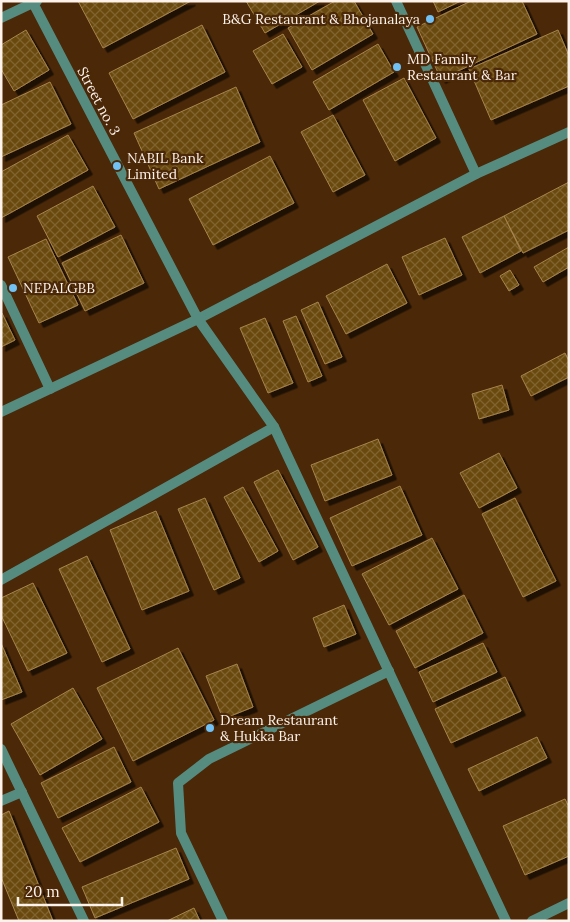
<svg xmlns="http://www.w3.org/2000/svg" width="570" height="922" font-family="Lora,serif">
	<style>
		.building { fill: url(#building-cross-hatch); stroke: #a7844d; filter: url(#shadow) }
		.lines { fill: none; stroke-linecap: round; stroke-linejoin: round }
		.service { stroke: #568c80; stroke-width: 10 }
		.minor { stroke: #568c80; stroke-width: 10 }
		.poi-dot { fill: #71c1f5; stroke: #4a2808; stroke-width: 2 }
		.labels { text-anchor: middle; stroke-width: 4.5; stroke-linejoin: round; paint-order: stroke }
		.poi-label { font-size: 14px; fill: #fef2ea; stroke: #4a2808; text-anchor: start }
		.street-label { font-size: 14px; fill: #fef2ea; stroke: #4a2808 }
	</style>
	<defs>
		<pattern id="building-cross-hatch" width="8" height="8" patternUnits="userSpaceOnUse" patternTransform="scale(1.25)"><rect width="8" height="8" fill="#69490b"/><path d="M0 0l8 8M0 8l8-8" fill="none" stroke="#80642f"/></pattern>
		<filter id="shadow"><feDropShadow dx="4.5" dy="4.5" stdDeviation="0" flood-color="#0009"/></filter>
	</defs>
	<rect width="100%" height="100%" fill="#4a2808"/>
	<g class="building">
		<path d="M78,1h113l-88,47z"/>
		<path d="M246,1h74l-55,32z"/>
		<path d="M335,1h19l19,33 -61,36 -24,-42z"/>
		<path d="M433,1h28l-23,11z"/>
		<path d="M471,1h51l15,33 -96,45 -24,-52z"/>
		<path d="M202,25l23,47 -92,47 -24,-46z"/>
		<path d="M26,30l23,40 -35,21 -13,-22v-24z"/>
		<path d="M558,30l11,26v30l-78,34 -22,-51z"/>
		<path d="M283,34l19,33 -30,17 -19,-33z"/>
		<path d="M378,44l16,28 -65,38 -16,-28z"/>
		<path d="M404,78l32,60 -41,23 -32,-61z"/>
		<path d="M50,82l21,42 -70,33v-52z"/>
		<path d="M236,87l24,55 -101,47 -25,-56z"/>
		<path d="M333,115l32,60 -32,17 -32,-60z"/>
		<path d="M68,135l20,35 -87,48v-46z"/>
		<path d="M270,156l24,47 -81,42 -24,-46z"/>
		<path d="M569,182v48l-46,23 -19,-37z"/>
		<path d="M93,186l22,41 -57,30 -21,-41z"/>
		<path d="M504,216l17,35 -41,22 -18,-36z"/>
		<path d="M121,235l23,48 -59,28 -23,-48z"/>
		<path d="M445,238l17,37 -43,20 -17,-38z"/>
		<path d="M46,239l32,66 -39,18 -31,-66z"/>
		<path d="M569,247v20l-26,15 -9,-15z"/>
		<path d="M387,264l20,39 -61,31 -20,-38z"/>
		<path d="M510,270l9,15 -10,6 -9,-15z"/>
		<path d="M318,302l24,55 -17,7 -24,-54z"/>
		<path d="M2,313l13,27 -14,7v-33z"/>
		<path d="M296,316l26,60 -14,6 -25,-61z"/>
		<path d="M265,318l28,65 -25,10 -28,-65z"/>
		<path d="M565,353l4,8v16l-38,19 -10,-20z"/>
		<path d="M502,385l7,25 -30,9 -7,-25z"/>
		<path d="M378,439l14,36 -67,26 -14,-36z"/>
		<path d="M499,453l18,35 -38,20 -19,-35z"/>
		<path d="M278,470l40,77 -25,13 -39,-78z"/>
		<path d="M400,486l22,49 -70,31 -22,-48z"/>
		<path d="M243,487l35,64 -19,11 -35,-65z"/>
		<path d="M205,498l35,80 -26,12 -36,-81z"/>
		<path d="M515,498l41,83 -33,16 -41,-83z"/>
		<path d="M156,511l33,80 -47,19 -32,-80z"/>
		<path d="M432,538l26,51 -69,36 -27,-51z"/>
		<path d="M87,556l43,93 -28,13 -43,-93z"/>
		<path d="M33,583l34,70 -39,18 -27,-56v-17z"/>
		<path d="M464,595l19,38 -68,35 -19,-37z"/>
		<path d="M344,605l12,29 -32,13 -11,-29z"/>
		<path d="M1,643l21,49 -21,8z"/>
		<path d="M483,643l14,29 -64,30 -14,-30z"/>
		<path d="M178,648l36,72 -81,41 -36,-73z"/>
		<path d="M237,664l16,43 -30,12 -17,-43z"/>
		<path d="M505,677l16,34 -70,32 -16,-34z"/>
		<path d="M73,688l29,51 -62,36 -29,-51z"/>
		<path d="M537,737l10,21 -68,33 -11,-22z"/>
		<path d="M114,747l17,35 -73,36 -17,-35z"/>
		<path d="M141,787l18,35 -79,40 -18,-34z"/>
		<path d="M565,799l4,8v49l-44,19 -22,-49z"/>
		<path d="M9,811l44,110h-34l-18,-44v-62z"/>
		<path d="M176,848l13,31 -94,39 -13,-31z"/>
		<path d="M194,908l6,13h-33z"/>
	</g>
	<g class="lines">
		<path class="service" d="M1,801l21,-9"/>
		<g class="minor">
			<path d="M32,1l166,318 76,108 232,494"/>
			<path d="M396,1l80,173"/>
			<path d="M1,18l36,-17"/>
			<path d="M1,285l49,104"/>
			<path d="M1,412l197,-93 278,-145 93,-42"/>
			<path d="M1,580l273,-153"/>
			<path d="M1,749l83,172"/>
			<path d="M223,921l-42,-88 -3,-50 31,-24 180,-88"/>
			<path d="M532,921l37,-18"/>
		</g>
	</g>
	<g class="poi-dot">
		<circle cx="430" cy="19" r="5"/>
		<circle cx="397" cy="67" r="5"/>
		<circle cx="117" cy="166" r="5"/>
		<circle cx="13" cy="288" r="5"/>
		<circle cx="210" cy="728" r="5"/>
	</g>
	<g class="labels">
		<g class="poi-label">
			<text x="420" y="24" text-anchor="end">B&amp;G Restaurant &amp; Bhojanalaya</text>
			<text x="407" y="64">MD Family<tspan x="407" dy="16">Restaurant &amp; Bar</tspan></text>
			<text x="127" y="163">NABIL Bank<tspan x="127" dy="16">Limited</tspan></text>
			<text x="23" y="293">NEPALGBB</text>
			<text x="220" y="725">Dream Restaurant<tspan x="220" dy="16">&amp; Hukka Bar</tspan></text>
		</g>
		<g class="street-label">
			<text transform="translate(99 101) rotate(62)" y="5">Street no. 3</text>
		</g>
	</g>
	<rect width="570" height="922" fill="none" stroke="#fef2ea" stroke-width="5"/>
	<path d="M18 897v8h104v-8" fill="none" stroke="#fef2ea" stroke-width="2.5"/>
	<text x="25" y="897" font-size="15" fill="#fef2ea" stroke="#4a2808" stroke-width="4" paint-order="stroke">20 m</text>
</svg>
